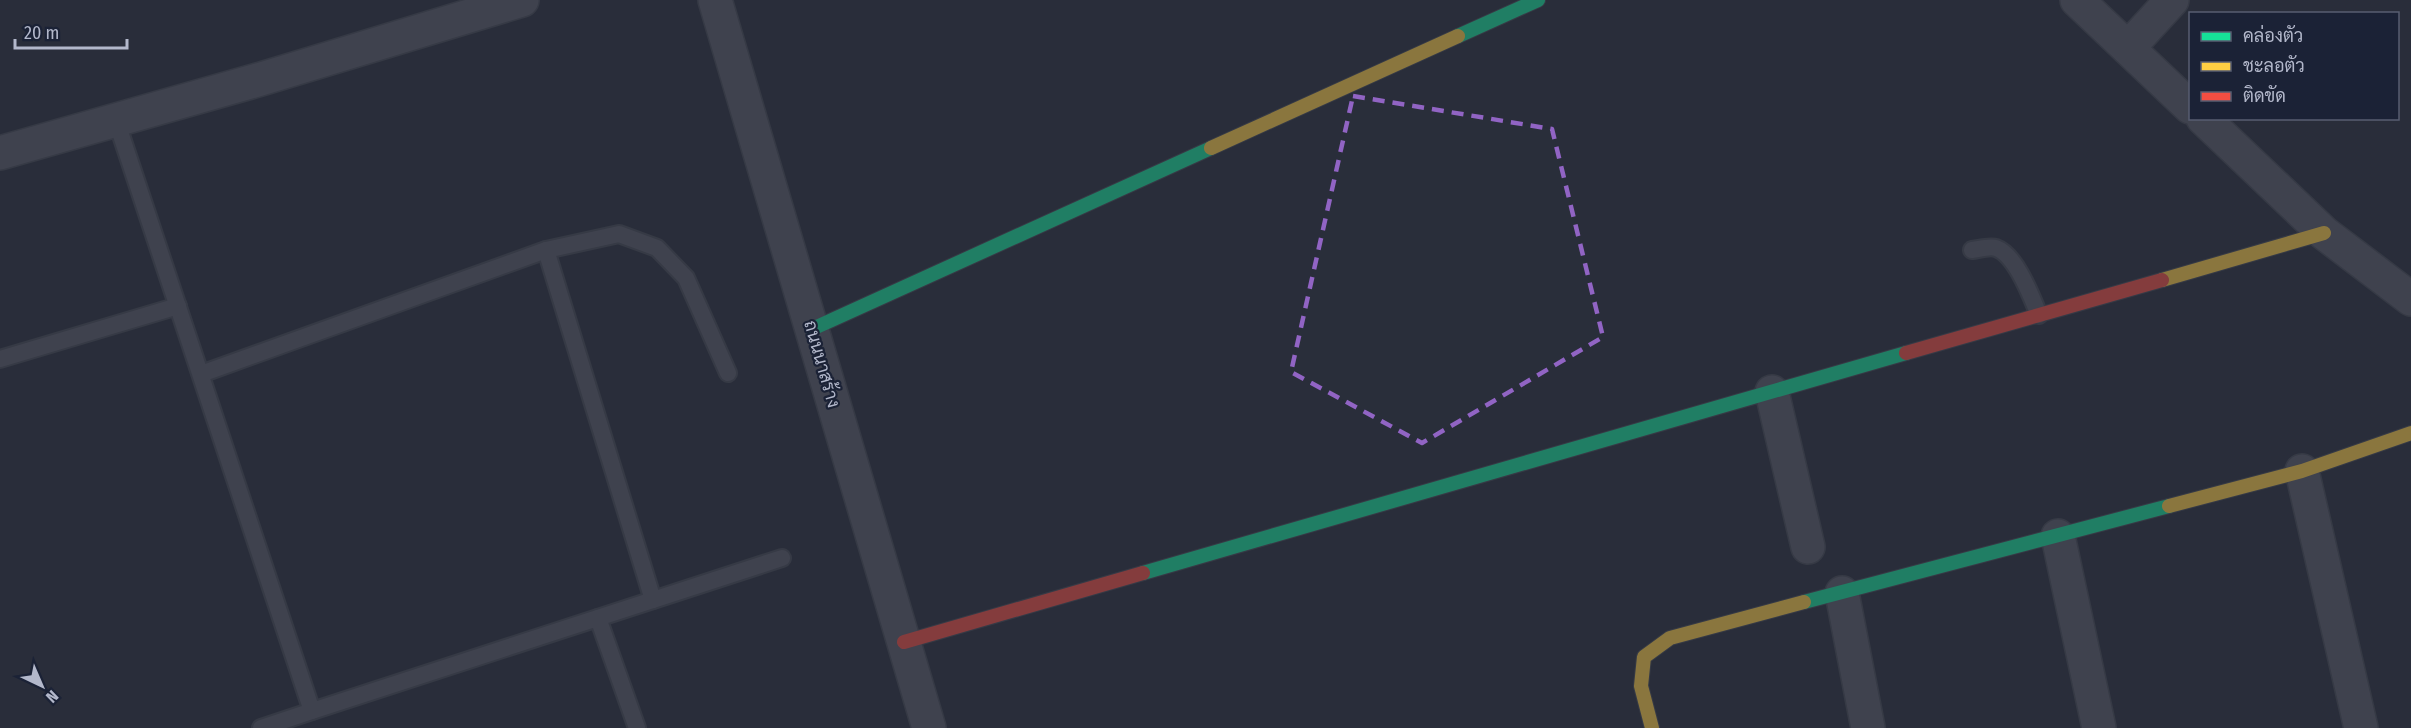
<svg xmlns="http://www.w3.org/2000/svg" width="2411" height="728" font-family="'Fira Sans Condensed',Sarabun,sans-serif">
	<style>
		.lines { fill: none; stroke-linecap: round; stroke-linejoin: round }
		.lane-casing { stroke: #454953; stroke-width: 20 }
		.street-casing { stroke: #454953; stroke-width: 36 }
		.fast-casing { stroke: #454953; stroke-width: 16 }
		.slow-casing { stroke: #454953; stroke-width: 16 }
		.jam-casing { stroke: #454953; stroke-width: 16 }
		.lane { stroke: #5a5c67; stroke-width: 16 }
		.street { stroke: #5a5c67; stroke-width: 33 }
		.fast { stroke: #16e098; stroke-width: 14 }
		.slow { stroke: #ffcf43; stroke-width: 14 }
		.jam { stroke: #f24e42; stroke-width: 14 }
		.marked { fill: none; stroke: #9164c4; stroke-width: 4.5; stroke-dasharray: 12 8; stroke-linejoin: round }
		.labels { text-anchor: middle; stroke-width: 4.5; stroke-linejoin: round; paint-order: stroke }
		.street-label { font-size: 18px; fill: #b3b8cb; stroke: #1b2236 }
	</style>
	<rect width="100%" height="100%" fill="#292e3a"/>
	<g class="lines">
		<g class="lane-casing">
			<g id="lane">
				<path d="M116,120l196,591 -51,17"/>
				<path d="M546,250l107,350"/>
				<path d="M1972,250c7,-1 18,-4 24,-2 20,7 35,48 43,67"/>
				<path d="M0,359l178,-53"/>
				<path d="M201,374l345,-124 73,-16 38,14 29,30 42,95"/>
				<path d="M598,618l39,110"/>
				<path d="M312,711l470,-153"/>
			</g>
		</g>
		<g class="street-casing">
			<g id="street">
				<path d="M715,0l214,728"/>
				<path d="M2077,0l113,107"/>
				<path d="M2128,48l44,-48"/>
				<path d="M2203,118l121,115 87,66"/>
				<path d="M0,153l261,-74 261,-79"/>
				<path d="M1772,392l36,155"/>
				<path d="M2302,471l59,257"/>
				<path d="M2058,536l41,192"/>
				<path d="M1842,593l26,135"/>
			</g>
		</g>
		<g class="fast-casing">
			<g id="fast">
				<path d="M1458,36l80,-36"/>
				<path d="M812,329l399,-181"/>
				<path d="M1143,573l763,-220"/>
				<path d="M1804,602l365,-96"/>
			</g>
		</g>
		<g class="slow-casing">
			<g id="slow">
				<path d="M1211,148l247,-112"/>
				<path d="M2162,280l162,-47"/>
				<path d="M2169,506l133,-35 109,-38"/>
				<path d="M1652,728l-11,-42 3,-29 26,-19 134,-36"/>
			</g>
		</g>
		<g class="jam-casing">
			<g id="jam">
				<path d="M1906,353l256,-73"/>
				<path d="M904,642l239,-69"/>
			</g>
		</g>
		<use href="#lane" class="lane"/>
		<use href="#street" class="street"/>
		<use href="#fast" class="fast"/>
		<use href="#slow" class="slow"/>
		<use href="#jam" class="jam"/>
	</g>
	<path d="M0 0H2411V728H0ZM1353,96l199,33 51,208 -181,106 -131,-71z" fill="#292e3a" fill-opacity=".55" fill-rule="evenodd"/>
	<path class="marked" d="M1353,96l199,33 51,208 -181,106 -131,-71z"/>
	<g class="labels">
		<g class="street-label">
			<text transform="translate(822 364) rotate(74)" y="6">ถนนนาสร้าง</text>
		</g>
	</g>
	<rect x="2189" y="12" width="210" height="108" fill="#1b2236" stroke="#585e72" stroke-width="1.5"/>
	<rect x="2201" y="32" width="30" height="9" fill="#16e098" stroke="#585e72" stroke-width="1.5"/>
	<text x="2243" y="42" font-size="18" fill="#b3b8cb">คล่องตัว</text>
	<rect x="2201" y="62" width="30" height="9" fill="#ffcf43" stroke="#585e72" stroke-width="1.5"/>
	<text x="2243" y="72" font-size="18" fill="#b3b8cb">ชะลอตัว</text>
	<rect x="2201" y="92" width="30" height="9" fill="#f24e42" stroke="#585e72" stroke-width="1.5"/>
	<text x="2243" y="102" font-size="18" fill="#b3b8cb">ติดขัด</text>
	<g transform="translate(42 686) rotate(136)" stroke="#1b2236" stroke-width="4.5" paint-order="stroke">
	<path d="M0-4.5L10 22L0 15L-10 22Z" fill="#b3b8cb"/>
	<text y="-9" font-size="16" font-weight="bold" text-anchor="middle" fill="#b3b8cb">N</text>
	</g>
	<path d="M15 39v9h112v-9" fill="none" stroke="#b3b8cb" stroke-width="3"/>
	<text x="24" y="39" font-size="18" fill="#b3b8cb" stroke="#1b2236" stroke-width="4.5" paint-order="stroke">20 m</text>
</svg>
